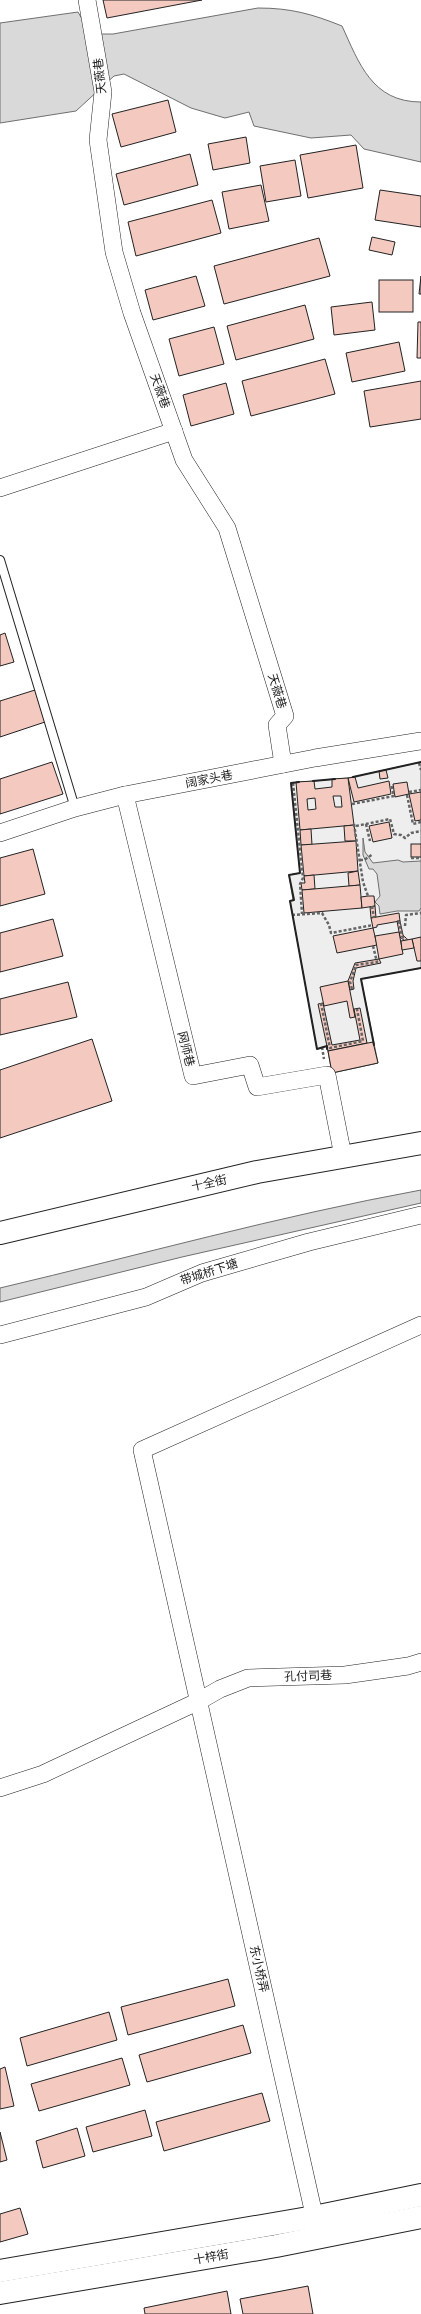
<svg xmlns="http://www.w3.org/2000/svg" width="421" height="2314" font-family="'Public Sans','Noto Sans SC',sans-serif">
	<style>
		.green { fill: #eee; stroke: #6f6f6f }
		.water { fill: #d9d9d9; stroke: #6f6f6f }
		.building { fill: #f3c9c0; stroke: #222; fill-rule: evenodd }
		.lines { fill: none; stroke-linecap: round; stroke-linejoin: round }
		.lane-casing { stroke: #222; stroke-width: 10 }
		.street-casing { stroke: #222; stroke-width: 18 }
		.secondary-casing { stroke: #222; stroke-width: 24 }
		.path { stroke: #646464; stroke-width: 2.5; stroke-dasharray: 3 2; stroke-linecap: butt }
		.lane { stroke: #fff; stroke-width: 8 }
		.street { stroke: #fff; stroke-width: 17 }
		.secondary { stroke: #fff; stroke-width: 22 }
		.wall { stroke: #222; stroke-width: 2 }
		.labels { text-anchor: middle; stroke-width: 3; stroke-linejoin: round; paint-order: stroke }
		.street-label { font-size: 12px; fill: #222; stroke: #fff }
	</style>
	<rect width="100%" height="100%" fill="#fff"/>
	<path class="green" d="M421,762v206l-60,11 17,84 -46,10 -5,-27 -10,3 -27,-148 3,-1 -4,-25 11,-2 -9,-90 57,-5z"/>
	<g class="water">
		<path d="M258,8c33,0 54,6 84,18 17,37 30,76 79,76v60l-57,-13 -13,-14 -40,3 -57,-12 -5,-14 -24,6 -34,-10 -67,-34 -10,2 -38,35 -76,12v-100l78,-11 11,19 11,3h13z"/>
		<path d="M363,838l2,14 8,11 25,-3 5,2 18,-1v47l-2,3h-22l-17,3 -1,-8 -4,-4 5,-6 -3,-22 -4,-5h-4l-6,-14z"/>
		<path d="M421,1190v13l-239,54 -182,45v-14c140,-33 279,-72 421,-98z"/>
	</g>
	<g class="building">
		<path d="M103,0h99l-95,18z"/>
		<path d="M168,100l8,32 -55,15 -9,-33z"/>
		<path d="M246,137l4,26 -37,7 -5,-26z"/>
		<path d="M356,145l7,43 -55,10 -8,-43z"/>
		<path d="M190,154l8,31 -74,20 -8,-31z"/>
		<path d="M295,160l6,36 -35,6 -6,-36z"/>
		<path d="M261,185l8,36 -40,8 -7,-37z"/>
		<path d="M380,190l41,6v31l-46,-7z"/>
		<path d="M212,200l9,33 -85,23 -8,-34z"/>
		<path d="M372,237l23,5 -3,13 -23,-5z"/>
		<path d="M319,238l11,38 -106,28 -10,-38z"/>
		<path d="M196,276l9,30 -52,14 -8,-30z"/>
		<path d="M421,276v18h-2z"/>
		<rect x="379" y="280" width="34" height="32"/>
		<path d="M372,302l3,28 -41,5 -3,-28z"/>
		<path d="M305,305l9,34 -78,21 -9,-34z"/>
		<path d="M418,322h3v36h-4z"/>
		<path d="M214,327l10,37 -45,12 -10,-37z"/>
		<path d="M399,342l6,29 -53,11 -6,-29z"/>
		<path d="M325,359l10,35 -84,22 -9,-35z"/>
		<path d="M421,381v38l-51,8 -6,-36z"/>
		<path d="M226,383l8,31 -43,12 -8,-31z"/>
		<path d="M5,633l9,29 -14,4v-31z"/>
		<path d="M35,690l10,32 -45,15v-36z"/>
		<path d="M52,762l11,32 -63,20v-35z"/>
		<path d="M386,770l2,8 -8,1 -1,-8z"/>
		<path d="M355,777l3,11 31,-7 2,13 -37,8 -6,-24z"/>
		<path d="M348,778l6,47 -54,5 -4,-48 18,-1 1,8 17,-2v-8zM333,796h8l1,11h-7zM315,798l1,11 -8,1 -1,-11z"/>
		<path d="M407,782l2,12 -14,3 -2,-13z"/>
		<path d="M421,792v28l-6,1 -6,-27z"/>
		<path d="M389,822l3,16 -19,4 -4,-16z"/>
		<path d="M354,825l2,16h-11l-1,-15z"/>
		<path d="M311,829l1,16h-11l-1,-15z"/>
		<path d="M356,841l2,30 -54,5 -3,-31z"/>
		<rect x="411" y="844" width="10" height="13"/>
		<path d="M33,849l12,45 -45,12v-48z"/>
		<path d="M358,871l2,14 -11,1 -1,-13z"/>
		<path d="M314,875l1,14 -13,1 -1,-7h4l-1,-7z"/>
		<path d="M360,885l2,23 -58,5 -2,-23z"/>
		<path d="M368,896h6l1,10 -13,2 -1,-11z"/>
		<path d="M375,906l1,12h-5l-1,-11z"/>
		<path d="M399,913l1,8 -23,4v2l-4,1 -2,-10z"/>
		<path d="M53,919l10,37 -63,16v-39z"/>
		<path d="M397,921h3l3,14 5,5 -3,1 -5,-4z"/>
		<path d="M373,928l4,17 -40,8 -4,-17z"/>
		<path d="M399,932l4,22 -24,5 -4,-23z"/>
		<path d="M421,937v24h-4l-5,-22z"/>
		<path d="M412,939l2,9 -12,2 -1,-9z"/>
		<path d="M379,959l2,4 -25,5 -3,13 1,8 -4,1 -2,-9 7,-18z"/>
		<path d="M348,981l7,36 -5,1 -3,-17 -23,5 -4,-19z"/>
		<path d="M68,982l9,35 -77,18v-36z"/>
		<path d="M323,1003l9,42 28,-5 -6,-31 6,-1 7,35 -39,8 -10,-47z"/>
		<path d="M92,1039l20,62 -112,37v-68z"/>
		<path d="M373,1042l5,21 -46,10 -4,-22z"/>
		<path d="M228,1979l7,27 -107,29 -7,-28z"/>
		<path d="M109,2012l8,28 -90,26 -7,-28z"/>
		<path d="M243,2025l8,28 -104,29 -8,-27z"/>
		<path d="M122,2058l8,27 -91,26 -8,-27z"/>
		<path d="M5,2067l9,39 -14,3v-40z"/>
		<path d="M262,2093l8,28 -106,30 -8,-29z"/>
		<path d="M145,2110l7,26 -59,16 -7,-25z"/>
		<path d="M77,2128l8,28 -42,12 -7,-27z"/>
		<path d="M0,2132l7,28 -7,2z"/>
		<path d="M20,2208l8,26 -28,8v-28z"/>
		<path d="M308,2286l5,28h-70l-3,-15z"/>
		<path d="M227,2291l4,23h-86l-1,-6z"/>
	</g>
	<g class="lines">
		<g class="lane-casing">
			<path id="lane" d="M0,560l75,248"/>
		</g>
		<g class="street-casing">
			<g id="street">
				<path d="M87,0l16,92 -5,48 16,112 18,61 52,147 43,68 58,188 -8,9 6,39"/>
				<path d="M0,488l174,-57"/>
				<path d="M125,795l68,281 57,-11 7,22 70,-12 16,81"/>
				<path d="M0,833l75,-25 50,-13 190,-37 106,-17"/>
				<path d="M0,1335l146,-38 56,-24 107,-31 112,-27"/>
				<path d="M0,1788l43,-14 156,-73 21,-12 28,-11 97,-3 63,-9 13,-4"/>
				<path d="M317,2228l-175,-778 279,-125"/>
			</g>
		</g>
		<g class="secondary-casing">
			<g id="secondary">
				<path d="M0,1233l257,-61 164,-29"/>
				<path d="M0,2271l314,-54 107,-22"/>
				<path d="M0,2293l276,-47 145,-29"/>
			</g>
		</g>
		<g class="path">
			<path d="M419,763l2,7"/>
			<path d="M293,783l10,95 -3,6 2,30"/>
			<path d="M409,792l12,-2"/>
			<path d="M407,795l6,29 8,-2"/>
			<path d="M352,804l42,-8 -3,-12"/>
			<path d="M354,824l9,58 5,14"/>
			<path d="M366,824l4,17"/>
			<path d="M356,826l34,-7 4,15 7,1 4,3 6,-5 10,-2"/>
			<path d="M411,858h10"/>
			<path d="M360,860h4l9,-6"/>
			<path d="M372,906l2,12"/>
			<path d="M292,915l30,-2 7,12 2,8 42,-8"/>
			<path d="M399,921l3,15 5,4"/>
			<path d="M405,926l1,-11 15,-2"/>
			<path d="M352,989l-2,-7 6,-17 21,-3 -4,-16"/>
			<path d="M321,1003l9,45 33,-7 -6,-32"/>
			<path d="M322,1047l2,12"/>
		</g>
		<use href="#lane" class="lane"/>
		<use href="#street" class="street"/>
		<use href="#secondary" class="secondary"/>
		<g class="wall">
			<path d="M353,777l68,-15"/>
			<path d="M313,781l22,-2"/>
			<path d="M299,782l-8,1 9,90 -11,2 5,25 -4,1 27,148 10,-3v3"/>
			<path d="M374,1045l-13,-66 60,-11"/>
		</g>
	</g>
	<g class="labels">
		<g class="street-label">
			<text transform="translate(100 76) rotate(-96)" y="4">天薇巷</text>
			<text transform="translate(160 391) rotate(70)" y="4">天薇巷</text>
			<text transform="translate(277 691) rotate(73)" y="4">天薇巷</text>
			<text transform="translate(209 779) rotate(-11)" y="4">阔家头巷</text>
			<text transform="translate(186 1049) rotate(76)" y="4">网师巷</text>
			<text transform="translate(209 1183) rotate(-12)" y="4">十全街</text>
			<text transform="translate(209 1272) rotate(-18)" y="4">带城桥下塘</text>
			<text transform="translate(308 1676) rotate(-2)" y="4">孔付司巷</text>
			<text transform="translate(259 1969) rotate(77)" y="4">东小桥弄</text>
			<text transform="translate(211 2257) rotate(-10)" y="4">十梓街</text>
		</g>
	</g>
</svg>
